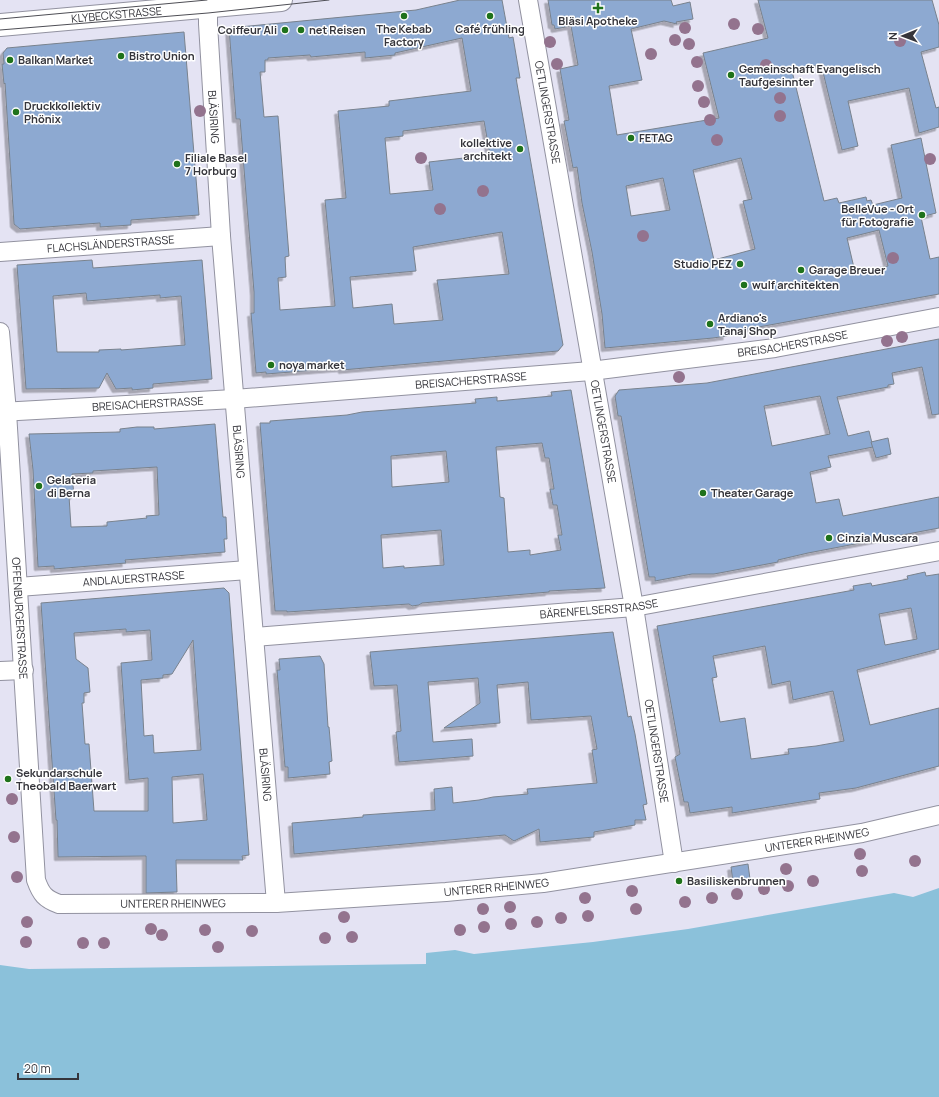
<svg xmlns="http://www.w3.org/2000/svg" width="939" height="1097" font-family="Manrope,sans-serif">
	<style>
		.water { fill: #8bc1da }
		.building { fill: #8da9d1; stroke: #79828d; fill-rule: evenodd; filter: url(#shadow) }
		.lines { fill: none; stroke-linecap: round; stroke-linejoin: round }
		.minor-casing { stroke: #9292a0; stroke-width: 20 }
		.tertiary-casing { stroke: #9292a0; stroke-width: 24 }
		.minor { stroke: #fff; stroke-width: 18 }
		.tertiary { stroke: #fff; stroke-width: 22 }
		.tram { stroke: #4e4e55; stroke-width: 1 }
		.tree { fill: #93738e }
		.poi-dot { fill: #1f721b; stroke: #fff; stroke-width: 1.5 }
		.labels { text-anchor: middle; stroke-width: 3; stroke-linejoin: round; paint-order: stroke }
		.street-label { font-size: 11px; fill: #35353b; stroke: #fff }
		.poi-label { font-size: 11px; font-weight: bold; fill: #35353b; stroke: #fff; text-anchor: start }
	</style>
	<defs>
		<filter id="shadow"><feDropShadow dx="-3.5" dy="3.5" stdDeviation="0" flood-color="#0004"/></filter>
	</defs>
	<rect width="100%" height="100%" fill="#e4e3f3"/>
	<path class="water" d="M939,888v209h-939v-132l29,4 397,-5v-11l29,-3 19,4 119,-12 95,-13 206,-36 19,4z"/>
	<g class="building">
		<path d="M460,0h42l7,38 4,-1 7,41h-4l47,267 -5,6 -216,19v-2l-76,6v-2l-10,1 -5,-60h3v-21l-6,-73 -8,-100h-4l-7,-91 187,-18zM462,38l9,53 -82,10v5l-51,5 8,87 -21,2 10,106 -55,4 -2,-32 8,-1 -1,-20 4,-1 -11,-140 -14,1 -4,-45h5v-12h3v-2l42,-3 1,2 54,-5v6l30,-3v-2zM484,121l6,34 -61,7 4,28 -43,4 -5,-56 18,-2v-5zM502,232l7,42 -72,6 6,40 -49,4 -2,-20 -39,4 -3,-31 66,-6 -3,-24z"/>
		<path d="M548,0h123l2,6 17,-4 3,17 -17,3 1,2 -13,-3 -33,8 11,51 -33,6 8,49 102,-17 -16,-65 65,-15 -10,-38h174l7,25v22l-18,5 15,56 3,-1v20l-20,6 -10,-45 -61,13 10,45 -16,4 -21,-86 -29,7 32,130 13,-3 2,5 27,-6 1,4 4,-1 2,5 29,-7 -11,-53 30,-7 15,75 -15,4 9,42 9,-2v37l-213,39 1,3 -14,2 -108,10 -3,-34 -10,-62 -10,-49 -5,-36 -4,1 -9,-47 5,-1 -9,-51 18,-4 -7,-39 -16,3 -1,-4h-2zM741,158l11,41 -9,2 12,48 -41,11 -21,-90zM663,178l7,32 -39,6 -5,-30zM879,230l9,36 -33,6 -8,-34z"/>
		<path d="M184,32l15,183 -68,5v5l-31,2v-4l-80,6 -6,-5 -9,-141 -1,1 -2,-20h2l-1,-11 4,-5z"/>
		<path d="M92,260l1,8 109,-8 10,119 -59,5v4l-21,2v-2l-16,1 -9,-16 -8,15 -73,1 -9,-124zM86,293l1,8 73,-6v3l21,-2 4,49 -64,5v-1l-22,1v2h-42l-4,-56z"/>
		<path d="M939,339v75l-7,1 -10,-48 -30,6 2,11 -6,1v2l-51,10 11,39 21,-5 4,16 -45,9 3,11 -21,5 6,31 23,-4 4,17 96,-19v31l-131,25 -30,7v2l-64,12h-22l-37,7v-4h-6l-28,-161h-3l-3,-20 4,-6 88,-7zM820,396l10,38 -58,12 -8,-40z"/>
		<path d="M571,390l34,198 -56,3v1l-127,11 -3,2 -7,1 -3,-2 -122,8v-1h-12l-15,-188h10v-2l77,-6 15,-3 114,-9 -1,-4 22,-2v4l55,-5 -1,-4zM542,443l3,15h4l5,31h-4l3,16h4l5,30h-4l3,15 -31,5v-5l-22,2 -4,-54 -4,-1 -4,-50zM446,451l3,31 -57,5 -1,-31zM441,530l3,35 -40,3v-2l-21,2 -2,-33z"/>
		<path d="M215,424l8,93h3l1,22h-3l1,13 -100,8 1,3 -72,6v-3l-16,1 -5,-97 -4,-36 91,-2v-3l17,-2h17v2zM157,467l2,48 -13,1 1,2 -40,4v4l-36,1 -2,-31h5l-2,-22 21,-1v-2z"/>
		<path d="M888,438l3,16 -15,4 -5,-16z"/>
		<path d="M925,572l1,4 13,-2v75l-82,21 13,55 69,-17v58l-83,22 -37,5 1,6 -88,14v-6l-42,6 -2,-11h-4l-9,-45 5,-3 -23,-128 197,-36 -1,-4 18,-3 1,3 36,-7 -1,-3zM911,608l6,31 -32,6 -6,-31zM765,646l7,39 18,-4 3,19 40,-9 11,50 -28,5 -28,3 1,5 -38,5 -6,-41 -25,4 -8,-44 5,-1 -4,-21z"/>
		<path d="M224,588l5,5 20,262 -7,1 1,4h-67l1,32 -31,1v-37l-88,1 -1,-37h-1l-15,-217zM126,629v3l24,-2 2,30 -31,3 8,117 19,-2v33h-54l-5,-67h-4l-3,-41h2v-10l6,-1 -2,-24 -12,-9 -2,-26zM193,640l8,110 -47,3 -1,-18 -9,1 -3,-56 22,-2v-3l9,-1zM203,774l4,46 -34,3 -1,-46z"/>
		<path d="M613,632l15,85 3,-1 4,18 12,70 -4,1 3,15h-11v5l-41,7v5l-54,5 -1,-13 -25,12 -9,-6 -211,19 -2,-31 71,-6v-2l72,-5 -1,-21 18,-2 1,16 26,-3 14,-3 35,-3 -1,-5 70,-6 -5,-33 5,-1 -6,-33 -60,4 -3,-38 -31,3 3,38 -56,5 36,-25 -2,-25 -50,4 5,60 39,-3 1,17 -74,6 -3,-30 5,-1 -4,-46 -23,1 -4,-34z"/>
		<path d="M320,656l4,8 4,63h1l3,34 -3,1 1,12 -42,4v-11h-3l-8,-97h3l-1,-11z"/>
		<path d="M748,864l2,15 -17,3 -2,-15z"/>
	</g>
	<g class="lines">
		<g class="minor-casing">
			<g id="minor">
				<path id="s1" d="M208,0v24l13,212 55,667"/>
				<path id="s2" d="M528,0l106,607 40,256"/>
				<path id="s3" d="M0,252l221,-16"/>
				<path id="s4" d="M0,332l7,80 29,468c5,14 9,19 23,24l217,-1 170,-11 97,-9 319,-50 77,-18"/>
				<path id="s5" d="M0,412l234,-13 357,-28 184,-23 164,-31"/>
				<path id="s6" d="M18,587l230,-17"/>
				<path id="s7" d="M254,637l380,-30 305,-56"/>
				<path d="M0,671l24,-1"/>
			</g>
		</g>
		<g class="tertiary-casing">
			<g id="tertiary">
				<path id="s8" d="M0,25l281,-25"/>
			</g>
		</g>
		<use href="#minor" class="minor"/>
		<use href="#tertiary" class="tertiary"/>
		<g class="tram">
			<path d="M0,19l207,-19"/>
			<path d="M0,30l208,-17 121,-13"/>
		</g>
	</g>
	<g class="tree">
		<circle cx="734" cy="24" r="6"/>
		<circle cx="685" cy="28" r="6"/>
		<circle cx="758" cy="29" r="6"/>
		<circle cx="675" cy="40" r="6"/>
		<circle cx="900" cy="41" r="6"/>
		<circle cx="550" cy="42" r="6"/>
		<circle cx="689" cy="44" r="6"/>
		<circle cx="651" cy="54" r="6"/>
		<circle cx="697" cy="62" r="6"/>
		<circle cx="557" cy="64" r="6"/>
		<circle cx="766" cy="65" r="6"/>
		<circle cx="698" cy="86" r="6"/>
		<circle cx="780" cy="98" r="6"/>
		<circle cx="704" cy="102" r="6"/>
		<circle cx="200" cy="111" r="6"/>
		<circle cx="780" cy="116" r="6"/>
		<circle cx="710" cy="120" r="6"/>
		<circle cx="717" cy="140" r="6"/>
		<circle cx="421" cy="158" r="6"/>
		<circle cx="930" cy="159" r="6"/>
		<circle cx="483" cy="191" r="6"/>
		<circle cx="440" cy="209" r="6"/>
		<circle cx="643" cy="236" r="6"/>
		<circle cx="893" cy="258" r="6"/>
		<circle cx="902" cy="337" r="6"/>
		<circle cx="887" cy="341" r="6"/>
		<circle cx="679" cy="377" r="6"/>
		<circle cx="12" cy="799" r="6"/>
		<circle cx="14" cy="837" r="6"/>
		<circle cx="860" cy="854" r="6"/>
		<circle cx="915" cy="861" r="6"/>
		<circle cx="786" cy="869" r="6"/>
		<circle cx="862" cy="871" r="6"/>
		<circle cx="17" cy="877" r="6"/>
		<circle cx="813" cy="881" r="6"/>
		<circle cx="788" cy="886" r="6"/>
		<circle cx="764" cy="889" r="6"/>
		<circle cx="632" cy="891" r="6"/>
		<circle cx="737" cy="894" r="6"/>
		<circle cx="585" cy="898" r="6"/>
		<circle cx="712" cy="898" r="6"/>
		<circle cx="685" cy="902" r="6"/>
		<circle cx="510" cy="907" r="6"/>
		<circle cx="483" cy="909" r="6"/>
		<circle cx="636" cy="909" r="6"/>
		<circle cx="588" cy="916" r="6"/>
		<circle cx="344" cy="917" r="6"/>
		<circle cx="561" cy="918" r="6"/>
		<circle cx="27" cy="922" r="6"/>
		<circle cx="537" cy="922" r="6"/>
		<circle cx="511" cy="924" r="6"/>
		<circle cx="484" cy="927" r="6"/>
		<circle cx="151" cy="929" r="6"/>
		<circle cx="205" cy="930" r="6"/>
		<circle cx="460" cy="930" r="6"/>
		<circle cx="252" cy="931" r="6"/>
		<circle cx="162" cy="935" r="6"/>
		<circle cx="352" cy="937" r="6"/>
		<circle cx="325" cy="938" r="6"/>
		<circle cx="26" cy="942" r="6"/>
		<circle cx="83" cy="943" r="6"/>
		<circle cx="104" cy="943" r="6"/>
		<circle cx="218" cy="947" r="6"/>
	</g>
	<g class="poi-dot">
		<path d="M596 2h4v4h4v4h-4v4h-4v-4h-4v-4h4z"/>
		<circle cx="404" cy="16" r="4"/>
		<circle cx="490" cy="16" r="4"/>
		<circle cx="285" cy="30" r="4"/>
		<circle cx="301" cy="30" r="4"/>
		<circle cx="121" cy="56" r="4"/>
		<circle cx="10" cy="60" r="4"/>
		<circle cx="731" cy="75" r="4"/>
		<circle cx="16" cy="112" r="4"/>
		<circle cx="631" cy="138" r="4"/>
		<circle cx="520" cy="149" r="4"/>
		<circle cx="177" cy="164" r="4"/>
		<circle cx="922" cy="215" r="4"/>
		<circle cx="740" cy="264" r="4"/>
		<circle cx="801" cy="270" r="4"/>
		<circle cx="744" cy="285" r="4"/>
		<circle cx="710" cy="324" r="4"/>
		<circle cx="271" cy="365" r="4"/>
		<circle cx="39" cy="486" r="4"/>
		<circle cx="703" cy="493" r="4"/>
		<circle cx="829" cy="538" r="4"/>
		<circle cx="8" cy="779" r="4"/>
		<circle cx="679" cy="881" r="4"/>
	</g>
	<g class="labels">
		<g class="street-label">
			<text dy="4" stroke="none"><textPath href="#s8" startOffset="117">KLYBECKSTRASSE</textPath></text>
			<text dy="4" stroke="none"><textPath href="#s2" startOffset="114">OETLINGERSTRASSE</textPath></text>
			<text dy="4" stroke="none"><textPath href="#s1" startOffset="117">BLÄSIRING</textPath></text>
			<text dy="4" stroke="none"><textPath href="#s3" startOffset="111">FLACHSLÄNDERSTRASSE</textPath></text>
			<text dy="4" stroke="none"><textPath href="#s5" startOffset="796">BREISACHERSTRASSE</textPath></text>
			<text dy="4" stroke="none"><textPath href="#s5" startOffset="472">BREISACHERSTRASSE</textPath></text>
			<text dy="4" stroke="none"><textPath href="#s5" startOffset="148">BREISACHERSTRASSE</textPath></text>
			<text dy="4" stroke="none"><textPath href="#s2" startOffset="438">OETLINGERSTRASSE</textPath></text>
			<text dy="4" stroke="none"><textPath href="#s1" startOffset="453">BLÄSIRING</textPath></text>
			<text dy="4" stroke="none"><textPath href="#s6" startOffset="116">ANDLAUERSTRASSE</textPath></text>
			<text dy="4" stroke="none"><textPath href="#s7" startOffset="346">BÄRENFELSERSTRASSE</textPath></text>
			<text dy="4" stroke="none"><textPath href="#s4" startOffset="287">OFFENBURGERSTRASSE</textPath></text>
			<text dy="4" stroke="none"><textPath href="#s2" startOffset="762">OETLINGERSTRASSE</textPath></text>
			<text dy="4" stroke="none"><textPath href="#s1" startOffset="777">BLÄSIRING</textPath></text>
			<text dy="4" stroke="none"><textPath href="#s4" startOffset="1346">UNTERER RHEINWEG</textPath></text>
			<text dy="4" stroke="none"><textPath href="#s4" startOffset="1022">UNTERER RHEINWEG</textPath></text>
			<text dy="4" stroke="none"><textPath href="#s4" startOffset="698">UNTERER RHEINWEG</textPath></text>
		</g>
		<g class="poi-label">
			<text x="598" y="25" text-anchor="middle">Bläsi Apotheke</text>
			<text x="404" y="33" text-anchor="middle">The Kebab<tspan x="404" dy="13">Factory</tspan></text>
			<text x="490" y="33" text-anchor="middle">Café frühling</text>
			<text x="277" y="34" text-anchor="end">Coiffeur Ali</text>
			<text x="309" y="34">net Reisen</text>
			<text x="129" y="60">Bistro Union</text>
			<text x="18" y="64">Balkan Market</text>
			<text x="739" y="73">Gemeinschaft Evangelisch<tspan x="739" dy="13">Taufgesinnter</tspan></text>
			<text x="24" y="110">Druckkollektiv<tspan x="24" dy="13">Phönix</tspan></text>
			<text x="639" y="142">FETAG</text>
			<text x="512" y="147" text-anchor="end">kollektive<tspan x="512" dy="13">architekt</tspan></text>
			<text x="185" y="162">Filiale Basel<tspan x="185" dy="13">7 Horburg</tspan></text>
			<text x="914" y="213" text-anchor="end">BelleVue - Ort<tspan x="914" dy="13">für Fotografie</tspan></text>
			<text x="732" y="268" text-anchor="end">Studio PEZ</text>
			<text x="809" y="274">Garage Breuer</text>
			<text x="752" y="289">wulf architekten</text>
			<text x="718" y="322">Ardiano's<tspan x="718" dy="13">Tanaj Shop</tspan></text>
			<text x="279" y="369">noya market</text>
			<text x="47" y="484">Gelateria<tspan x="47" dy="13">di Berna</tspan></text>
			<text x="711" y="497">Theater Garage</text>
			<text x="837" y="542">Cinzia Muscara</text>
			<text x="16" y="777">Sekundarschule<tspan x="16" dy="13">Theobald Baerwart</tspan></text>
			<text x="687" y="885">Basiliskenbrunnen</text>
		</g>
	</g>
	<g transform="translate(903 36) rotate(269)" stroke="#ffffff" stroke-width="3" paint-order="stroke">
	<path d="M0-3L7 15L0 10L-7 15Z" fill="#35353b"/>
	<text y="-6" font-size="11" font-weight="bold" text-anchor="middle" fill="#35353b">N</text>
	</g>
	<path d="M18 1073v6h60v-6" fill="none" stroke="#35353b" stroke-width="2"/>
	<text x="24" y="1073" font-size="12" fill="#35353b" stroke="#ffffff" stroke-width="3" paint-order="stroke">20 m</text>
</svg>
